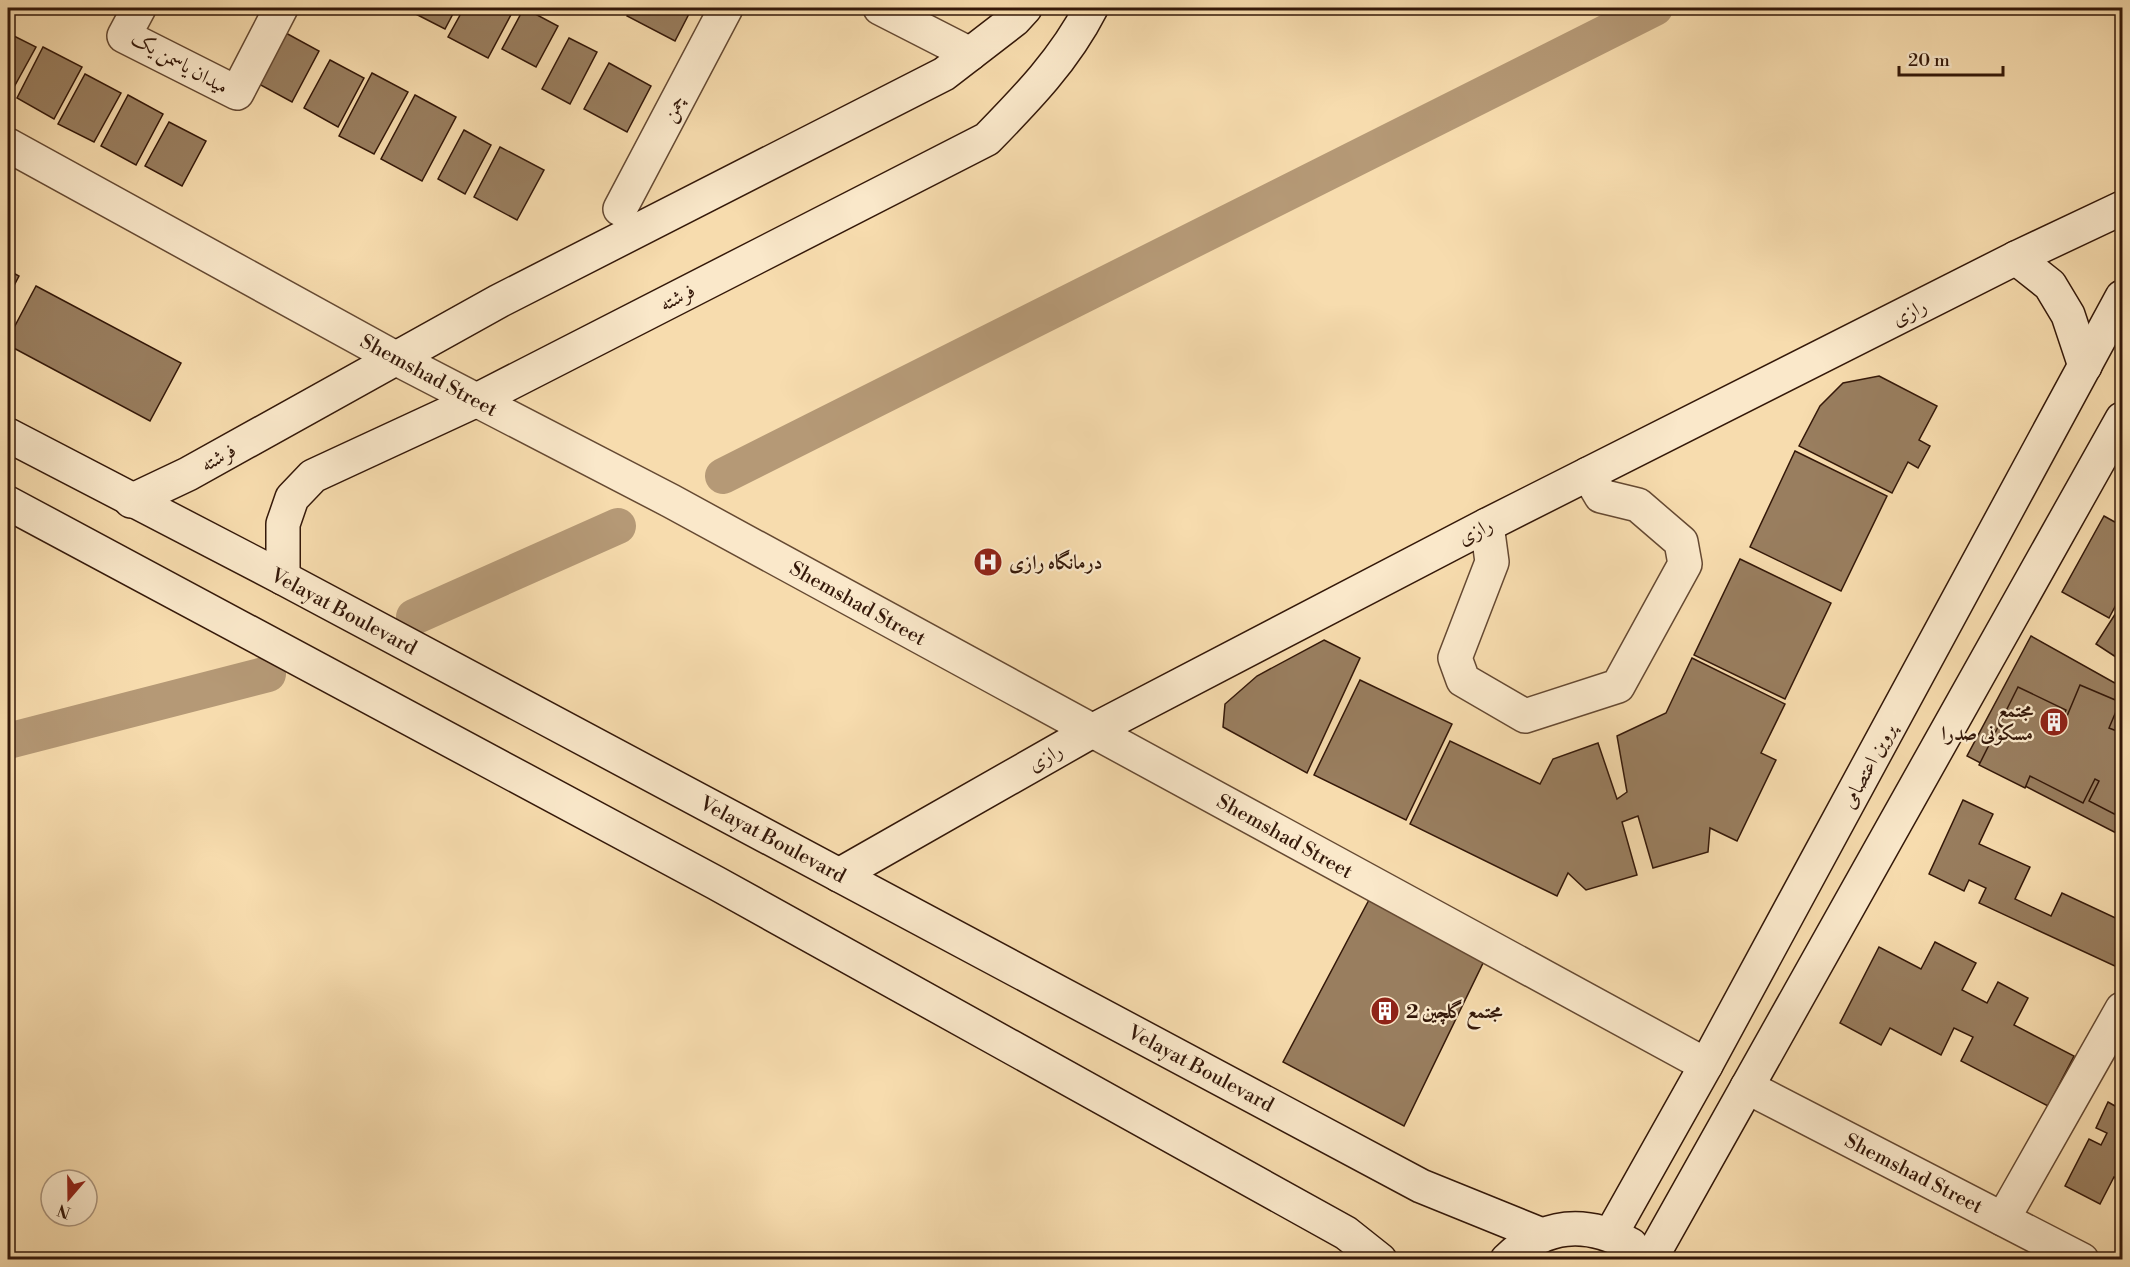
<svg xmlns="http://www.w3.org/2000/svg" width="2130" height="1267" font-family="'Libre Bodoni',Amiri,serif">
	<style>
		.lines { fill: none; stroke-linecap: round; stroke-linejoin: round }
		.canal { stroke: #b59976; stroke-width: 36 }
		.building { fill: #997e5f; stroke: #341809; stroke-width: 1.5 }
		.street-casing { stroke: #654932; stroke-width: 36 }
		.secondary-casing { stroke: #341809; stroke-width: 36 }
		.street { stroke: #fae8ca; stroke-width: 33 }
		.secondary { stroke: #fae8ca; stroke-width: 33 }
		.labels { text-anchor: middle; stroke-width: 4.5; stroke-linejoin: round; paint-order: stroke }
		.street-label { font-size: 20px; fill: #341809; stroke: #fae8ca }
		.poi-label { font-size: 20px; font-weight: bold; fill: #341809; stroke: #fae8ca; text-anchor: start }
	</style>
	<rect width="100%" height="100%" fill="#f7dcae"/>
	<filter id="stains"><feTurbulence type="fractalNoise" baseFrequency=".00333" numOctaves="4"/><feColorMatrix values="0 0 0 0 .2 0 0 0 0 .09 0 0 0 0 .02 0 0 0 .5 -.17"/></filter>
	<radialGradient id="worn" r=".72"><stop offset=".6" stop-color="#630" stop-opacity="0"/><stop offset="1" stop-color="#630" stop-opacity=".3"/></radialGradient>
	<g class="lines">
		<g class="canal">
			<path d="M723,476l932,-468"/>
			<path d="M414,617l204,-91"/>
			<path d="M8,741l260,-67"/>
		</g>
	</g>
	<g class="building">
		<path d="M404,8h52l-11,21z"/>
		<path d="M464,8l50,1 -26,49 -40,-21z"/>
		<path d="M524,8l34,18 -22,41 -34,-18z"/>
		<path d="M631,8h61l-17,33 -48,-25z"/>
		<path d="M284,32l35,19 -27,51 -35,-19z"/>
		<path d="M8,33l28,14 -28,51z"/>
		<path d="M569,38l28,14 -27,52 -28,-15z"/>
		<path d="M43,47l39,20 -28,52 -37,-21z"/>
		<path d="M330,60l34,18 -26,49 -34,-19z"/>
		<path d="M609,63l42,23 -24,46 -43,-23z"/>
		<path d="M372,73l36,19 -34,62 -35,-18z"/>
		<path d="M85,74l36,19 -27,49 -36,-18z"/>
		<path d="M128,95l35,19 -27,51 -35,-19z"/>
		<path d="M415,95l41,22 -34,64 -41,-22z"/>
		<path d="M169,122l37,19 -24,45 -37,-20z"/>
		<path d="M464,130l27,15 -26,49 -27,-15z"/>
		<path d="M500,147l44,23 -27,50 -43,-23z"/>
		<path d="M8,270l11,6 -11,21z"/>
		<path d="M36,286l145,77 -31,58 -142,-76v-6z"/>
		<path d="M1879,376l58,30 -18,34 11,6 -12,22 -10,-6 -16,31 -93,-47 21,-40 23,-23z"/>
		<path d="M1795,451l92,45 -46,95 -91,-44z"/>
		<path d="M2104,516l18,10v135l-26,-17 25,-39 -4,-2 -8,15 -47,-26z"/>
		<path d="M1740,559l91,44 -46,96 -91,-44z"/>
		<path d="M2031,636l91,51v149l-155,-80z"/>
		<path d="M1324,640l36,18 -53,115 -84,-46 2,-23 32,-28z"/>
		<path d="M1692,658l93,46 -24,49 15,7 -39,81 -27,-13 -2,24 -55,16 -15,-52 -16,6 15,53 -51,15 -18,-17 -11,23 -147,-72 40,-83 90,43 13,-25 45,-16 19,56 10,-7 -10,-56 49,-23z"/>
		<path d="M1360,680l92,44 -46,96 -92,-45z"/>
		<path d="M2080,685l40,17 -11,26 13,5v85l-33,-17 10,-20 -4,-2 -12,24 -53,-27 -5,12 -46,-23 39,-78 48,23 -8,16 4,2z"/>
		<path d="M1963,800l30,14 -14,30 51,23 -15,32 36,17 11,-23 60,28v35l-5,11 -138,-64 7,-15 -17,-8 -5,11 -35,-17z"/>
		<path d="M1370,898l115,61 -81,167 -121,-64z"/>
		<path d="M1935,942l41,21 -14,27 25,13 11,-21 30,16 -14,27 60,31 -26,50 -87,-45 12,-24 -19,-9 -13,27 -51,-27 -9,17 -41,-22 39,-76 42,22z"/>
		<path d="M2108,1102l14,8v71l-8,-4 -14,27 -35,-18 24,-47 12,6 6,-12 -11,-5z"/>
	</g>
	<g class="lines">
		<g class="street-casing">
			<g id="street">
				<path d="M139,8l-15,28 113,57 44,-85"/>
				<path d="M880,8l90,46"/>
				<path d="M8,145l389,214 274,142 1035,564"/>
				<path d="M620,209l106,-201"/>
				<path d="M1487,525l5,37 -37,96 8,22 62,36 93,-30 67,-122 -4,-22 -43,-37 -37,-9 -13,-22"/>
				<path d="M1747,1087l335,173"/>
				<path d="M2003,1219l119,-210"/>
			</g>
		</g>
		<g class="secondary-casing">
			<g id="secondary">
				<path d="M2016,258l34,27 18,30 17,51"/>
				<path d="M8,435l275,143 1138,608 121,49"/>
				<path d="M131,501l57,-27 311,-173 445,-227 70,-54 11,-12"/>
				<path d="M8,503l708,380 630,350 34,27"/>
				<path d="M283,578v-54l9,-26 21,-22 162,-75 512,-262c40,-41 78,-80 104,-131"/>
				<path d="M839,875l253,-144 395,-206 529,-267 106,-50"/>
				<path d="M1611,1234l95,-169 416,-768"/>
				<path d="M1507,1260c37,-37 79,-40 124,-15"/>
				<path d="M1650,1260l472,-841"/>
			</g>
		</g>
		<use href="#street" class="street"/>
		<use href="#secondary" class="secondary"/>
	</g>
	<defs>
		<g id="hospital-disc" transform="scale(1.5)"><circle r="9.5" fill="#8f2418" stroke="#fae8ca"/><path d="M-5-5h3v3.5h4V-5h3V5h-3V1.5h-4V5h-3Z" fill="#fff"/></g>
		<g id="building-disc" transform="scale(1.5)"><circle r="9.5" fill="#8f2418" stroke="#fae8ca"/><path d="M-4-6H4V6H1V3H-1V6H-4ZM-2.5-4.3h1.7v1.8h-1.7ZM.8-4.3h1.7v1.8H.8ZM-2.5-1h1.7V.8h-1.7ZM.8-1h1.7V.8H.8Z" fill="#fff"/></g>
	</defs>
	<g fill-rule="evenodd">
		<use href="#hospital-disc" x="988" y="562"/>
		<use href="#building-disc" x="2054" y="722"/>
		<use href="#building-disc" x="1385" y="1011"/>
	</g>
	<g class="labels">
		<g class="street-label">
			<text transform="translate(180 62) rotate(29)" y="7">میدان یاسمن یک</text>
			<text transform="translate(673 108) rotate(-62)" y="7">چمن</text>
			<text transform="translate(677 297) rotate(-27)" y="7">فرشته</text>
			<text transform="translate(1909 312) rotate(-27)" y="7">رازی</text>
			<text transform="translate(429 375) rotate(28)" y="7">Shemshad Street</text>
			<text transform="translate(218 457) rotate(-29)" y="7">فرشته</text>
			<text transform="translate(1475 531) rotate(-27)" y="7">رازی</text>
			<text transform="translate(858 603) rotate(29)" y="7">Shemshad Street</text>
			<text transform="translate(344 611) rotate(28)" y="7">Velayat Boulevard</text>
			<text transform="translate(1045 757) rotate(-30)" y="7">رازی</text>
			<text transform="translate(1868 766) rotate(-62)" y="7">پروین اعتصامی</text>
			<text transform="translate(1285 836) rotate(29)" y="7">Shemshad Street</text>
			<text transform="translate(773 839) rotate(28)" y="7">Velayat Boulevard</text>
			<text transform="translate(1201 1068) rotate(28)" y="7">Velayat Boulevard</text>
			<text transform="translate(1914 1173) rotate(27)" y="7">Shemshad Street</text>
		</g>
		<g class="poi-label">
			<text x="1009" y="569">درمانگاه رازی</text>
			<text x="2033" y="717" text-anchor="end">مجتمع<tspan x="2033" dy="23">مسکونی صدرا</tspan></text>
			<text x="1406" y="1018">مجتمع گلچین 2</text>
		</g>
	</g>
	<rect width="2130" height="1267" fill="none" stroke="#f7dcae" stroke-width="30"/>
	<rect x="9" y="9" width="2112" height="1249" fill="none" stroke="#341809" stroke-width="3"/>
	<rect x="15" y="15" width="2100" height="1237" fill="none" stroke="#341809" stroke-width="1.5"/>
	<g transform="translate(69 1198) rotate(200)"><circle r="28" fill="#fae8ca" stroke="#ab957d" stroke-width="1.5"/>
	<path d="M0-4.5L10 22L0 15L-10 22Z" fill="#8f2418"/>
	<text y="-9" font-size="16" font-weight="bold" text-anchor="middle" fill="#341809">N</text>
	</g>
	<path d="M1899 66v9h104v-9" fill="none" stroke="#341809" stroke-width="3"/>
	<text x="1908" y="66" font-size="18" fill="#341809" stroke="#fae8ca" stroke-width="4.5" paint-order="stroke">20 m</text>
	<rect width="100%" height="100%" filter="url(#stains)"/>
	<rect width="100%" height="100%" fill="url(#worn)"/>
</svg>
